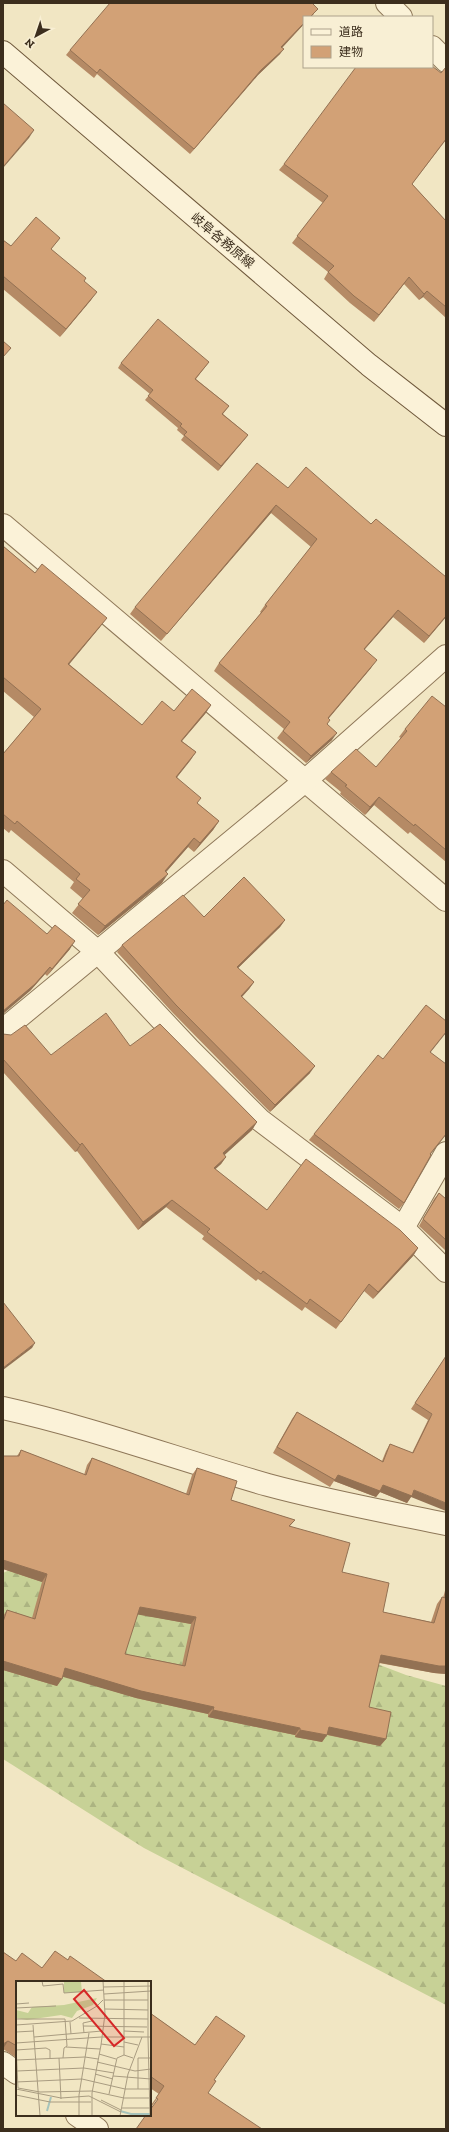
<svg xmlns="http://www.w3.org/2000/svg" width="449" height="2132" font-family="'Zilla Slab','Noto Sans JP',serif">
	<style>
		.forest { fill: url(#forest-firs) }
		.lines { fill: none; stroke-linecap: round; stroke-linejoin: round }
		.minor-casing { stroke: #8e7758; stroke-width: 24 }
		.secondary-casing { stroke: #6f583b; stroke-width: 24 }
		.minor { stroke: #fbf2d8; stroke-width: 22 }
		.secondary { stroke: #fbf2d8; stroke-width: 22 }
		.wall { fill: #b58a65; fill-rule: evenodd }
		.shaded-wall { fill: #937153 }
		.building { fill: #d2a176; stroke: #937153; fill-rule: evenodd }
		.labels { text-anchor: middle; stroke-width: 3; stroke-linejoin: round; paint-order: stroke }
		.street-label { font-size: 13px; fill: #3c2e1d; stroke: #f8efd4 }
		.inset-river { fill: none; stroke: #a6c4bc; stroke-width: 2 }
		.inset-road { fill: none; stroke: #a99c81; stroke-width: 1 }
		.view { fill: #d62828; fill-opacity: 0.15; stroke: #d62828; stroke-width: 2 }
		.inset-edge { fill: none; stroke: #3c2e1d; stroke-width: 2 }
	</style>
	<defs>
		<pattern id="forest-firs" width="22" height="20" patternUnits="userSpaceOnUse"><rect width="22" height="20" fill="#c7d196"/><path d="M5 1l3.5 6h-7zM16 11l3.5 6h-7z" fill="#acb481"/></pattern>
	</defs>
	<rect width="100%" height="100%" fill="#f1e6c3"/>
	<path class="forest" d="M65,1545l341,130 40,11v319l-302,-157 -141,-89v-186z"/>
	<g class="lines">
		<g class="minor-casing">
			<g id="minor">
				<path d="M387,3l14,14"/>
				<path d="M432,47l14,14"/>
				<path d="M3,525l443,375"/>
				<path d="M3,871l96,82 90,96 71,71 143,108 43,43"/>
				<path d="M3,1030l303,-250 140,-124"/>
				<path d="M403,1228l43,-75"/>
				<path d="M3,1408c90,20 177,52 265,77 59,16 119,27 178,39"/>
				<path d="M3,2063l14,10"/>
				<path d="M77,2115l20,14"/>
			</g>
		</g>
		<g class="secondary-casing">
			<path id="secondary" d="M3,52l366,313 77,60"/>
		</g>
		<use href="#minor" class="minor"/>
		<use href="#secondary" class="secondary"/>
	</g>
	<g class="wall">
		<path d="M314,14l-3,3h-7v7l-22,24 -2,6 -22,21 -68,79 -93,-80 -3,4 -28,-23 4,-5z"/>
		<path d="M446,140l-34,44 34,37v97l-23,-21 -4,3 -15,-16 -30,38 -24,-19 -26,-24 4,-7 -36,-29 31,-40 -44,-33 5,-6z"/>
		<path d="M60,238l-9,11 33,32 7,19 -31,37 -57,-48v-49l8,6z"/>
		<path d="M209,362l-13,17 33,27 -6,8 25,21 -30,36 -37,-31 3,-4 -7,-6 1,-2 -33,-28 5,-6 -32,-26 3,-5z"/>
		<path d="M288,488l158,129 -22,26 -31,-26 -29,33 7,18 -42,50 -2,6 5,16 -26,23 -29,-25 7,-9 -70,-58 5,-8 42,-50 -1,-1 5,-7 46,-58 -40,-34 -110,128 -31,-27 5,-7z"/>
		<path d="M3,546l97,81 -31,37 73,61 32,-14 37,-6 -6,9 -23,27 14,11 -19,25 20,26 22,18 -6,9 -19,22 -6,-5 -22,25 -4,11 -64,52 -26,-22 11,-14 -13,-11 4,-6 -63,-52 -2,3 -6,-5v-74l31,-37 -31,-26z"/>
		<path d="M446,707v155l-36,-30 -2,2 -34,-29 -9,10 -25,-21 1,-2 -16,-13 6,-7 45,-5 25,-29 -2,-1 6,-8z"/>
		<path d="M204,917l81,3 -5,7 -42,41 16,14 -5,7 -7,8 68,76 -40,39 -98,-100 -55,-60 5,-7z"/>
		<path d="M47,934l23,15 -23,27 -2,-2 -15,17z"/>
		<path d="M3,1034l48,21 79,-9 127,76 -5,8 -28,25 2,2 -5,7 -6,5 52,41 151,38 -5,8 -40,43 -9,-8 -28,38 -31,-22 -3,4 -44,-32 -2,2 -54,-42 2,-3 -38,-29 -28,23 -61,-79 -2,1 -72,-80z"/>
		<path d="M431,1052l-1,102 -26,49 -5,6 -90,-69 5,-6 69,-75z"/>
		<path d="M439,1193l7,6v52l-27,-25 15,-27z"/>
		<path d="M446,1356l-35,141 -4,6 -27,-11 -4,5 -42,-16 -4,6 -57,-34 19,-34 5,-7 85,49 4,-10 4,-7 22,9 16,-33 -17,-11z"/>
		<path d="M21,1450l63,25 3,-10 5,-7 94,36 6,-19 5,-7 34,32 64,20 -5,6 52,46 41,40 48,10 6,-18 5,-7 1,1 3,-11v87l-12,-1 -55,-10 -10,44 17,32 -6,7 -53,-11 -5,7 -27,-5v-2l-87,-18v-3l-72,-16 -73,-22 -6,10 -54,-16v-54l4,-6 25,8 10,-36 -39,-13v-113h14zM137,1614l54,10 -9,41 -57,-11z"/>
		<path d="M3,1952l13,9 26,7 26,-8 39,22h-90v76l-14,-9z"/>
		<path d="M150,2013l45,32 -43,61 -1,-1 8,-11 -9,-6z"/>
	</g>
	<g class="shaded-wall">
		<path d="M304,23v1l-26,28 3,-5z"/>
		<path d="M284,49l-4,5 -22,21 -68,79 4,-5 67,-79z"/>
		<path d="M34,130l-5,8 -26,30v-1z"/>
		<path d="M409,277l-5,7 -30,38 5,-7z"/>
		<path d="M427,291l-4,6 -4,3 5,-6z"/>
		<path d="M97,292l-6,8 -31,37 6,-8z"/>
		<path d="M248,435l-3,4 -27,32 3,-5z"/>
		<path d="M276,505l-5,8 -110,128 6,-7z"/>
		<path d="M398,610l-5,7 -35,40 6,-8z"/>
		<path d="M446,616v1l-22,26 5,-7z"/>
		<path d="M107,618l-7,9 -38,46 6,-9z"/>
		<path d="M377,660l-6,8 -48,57 5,-7z"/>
		<path d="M211,705l-6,9 -30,35 6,-8z"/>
		<path d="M337,733l-5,7 -26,23 5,-7z"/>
		<path d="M196,752l-6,9 -20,25 6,-9z"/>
		<path d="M379,797l-5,8 -9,10 5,-8z"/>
		<path d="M219,821l-6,9 -19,22 6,-9z"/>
		<path d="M194,838l-6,9 -29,33 6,-9z"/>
		<path d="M168,874l-6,9 -64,52 7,-9z"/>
		<path d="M285,920l-5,7 -48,47 5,-7z"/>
		<path d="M75,941l-5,8 -23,27 5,-7z"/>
		<path d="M50,967l-5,7 -15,17 -27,23v-3z"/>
		<path d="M254,982l-5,7 -13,14 5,-7z"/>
		<path d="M446,1032v1l-20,25 4,-6z"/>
		<path d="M315,1066l-5,7 -40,39 5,-7z"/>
		<path d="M257,1122l-5,8 -34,31 5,-8z"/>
		<path d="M446,1134v1l-21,26 5,-7z"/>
		<path d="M82,1143l-5,8 -2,1 5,-7z"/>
		<path d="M226,1157l-5,7 -12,11 5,-7z"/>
		<path d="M172,1200l-6,7 -28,23 5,-8z"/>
		<path d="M418,1248l-5,8 -40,43 5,-7z"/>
		<path d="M35,1343l-3,5 -29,22v-2z"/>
		<path d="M338,1475l45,10 31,5 32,13v8l-35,-14 -4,6 -27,-11 -4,5 -42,-16z"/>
		<path d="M3,1560l44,14 -5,8 -39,-13z"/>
		<path d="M140,1607l56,10 -5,7 -56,-10z"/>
		<path d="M381,1655l65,11v8l-12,-1 -58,-11z"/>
		<path d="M3,1661l59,18 -5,7 -54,-16z"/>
		<path d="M65,1668l149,39 -6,7 -72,-16 -76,-22z"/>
		<path d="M213,1710l87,18 -5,7 -87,-18z"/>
		<path d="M329,1727l57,12 -6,7 -56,-12z"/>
		<path d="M300,1730l27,5 -5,7 -27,-5z"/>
		<path d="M8,2041l-5,8v-5z"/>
	</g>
	<g class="building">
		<path d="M110,3h202l6,6 -8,8h-6v6l-23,24 3,2 -23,21 -67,79 -94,-80 -3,4 -27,-23z"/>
		<path d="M432,66l9,7 5,-6v72l-34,45 34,37v86l-19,-16 -3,3 -15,-17 -30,38 -25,-19 -26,-24 6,-6 -37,-30 31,-40 -44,-32 72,-97h76z"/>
		<path d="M3,103l31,27 -31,37z"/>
		<path d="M36,217l24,21 -9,11 35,29 -2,3 13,11 -31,37 -63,-53v-36l8,6z"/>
		<path d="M158,319l51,43 -14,17 34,27 -7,8 26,21 -27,31 -37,-31 3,-3 -7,-6 2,-2 -34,-28 5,-6 -32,-27z"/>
		<path d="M3,341l8,7 -8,9z"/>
		<path d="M257,463l31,25 18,-21 65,57 5,-5 70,58v39l-17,20 -31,-26 -34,39 13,11 -49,58 2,2 -3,4 10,9 -26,23 -28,-25 7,-9 -71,-59 48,-57 -2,-1 52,-66 -41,-34 -109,129 -32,-27z"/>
		<path d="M3,546l32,27 7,-9 65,54 -39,46 74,61 20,-24 12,10 18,-22 19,16 -30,36 15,11 -20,25 25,21 -4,5 22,18 -19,22 -6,-5 -29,33 3,3 -63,52 -27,-22 12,-14 -14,-11 4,-5 -63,-53 -2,3 -12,-10v-60l38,-45 -38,-32z"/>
		<path d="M432,696l14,11v143l-31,-26 -1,2 -35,-29 -9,10 -25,-21 2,-1 -16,-13 25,-23 20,18 31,-36 -2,-2z"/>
		<path d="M244,877l41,43 -48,47 17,15 -13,14 74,70 -40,39 -99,-100 -54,-60 61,-50 21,22z"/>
		<path d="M7,900l40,34 8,-9 20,16 -23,28 -2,-2 -15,17 -32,27v-106z"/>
		<path d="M426,1005l20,16v11l-16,20 16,12v70l-16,20 1,1 -27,48 -90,-69 64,-79 5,4z"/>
		<path d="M106,1013l24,33 30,-22 97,98 -34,31 3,4 -12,11 53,42 39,-51 94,71 18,18 -40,44 -9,-8 -28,38 -31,-23 -3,5 -44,-33 -2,3 -54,-42 3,-3 -38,-29 -29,22 -61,-79 -2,2 -77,-86v-25l8,1 14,-10 26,30z"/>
		<path d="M439,1193l7,6v41l-23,-21z"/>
		<path d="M3,1302l32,41 -32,25z"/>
		<path d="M446,1356v147l-32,-13 -2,6 -29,-11 -3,6 -42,-16 -3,5 -58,-33 20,-35 86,50 7,-18 23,9 19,-39 -17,-11z"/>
		<path d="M21,1450l65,25 6,-17 97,37 8,-27 40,13 -6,19 64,20 -6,6 61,17 -8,29 47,11 -6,29 51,11 8,-26 4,1v68h-7l-58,-11 -12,52 22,5 -5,27 -57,-12 -2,8 -27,-5v-2l-87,-18 1,-3 -73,-16 -76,-23 -3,11 -59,-18v-39l4,-12 28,9 12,-45 -44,-14v-104h16zM140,1607l56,10 -11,49 -60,-12z"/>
		<path d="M55,1951l13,9 2,-4 37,26h-90v64l-9,-5 -5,3v-92l13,9 6,-8 20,15z"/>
		<path d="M150,2013l45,32 21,-29 29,20 -31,44 2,1 -8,12 54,36h-126l10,-14h4v-5l8,-11 -2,-1 8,-12 -14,-10z"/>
	</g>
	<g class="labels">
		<g class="street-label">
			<text transform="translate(223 240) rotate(40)" y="5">岐阜各務原線</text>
		</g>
	</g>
	<g transform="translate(16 1981)">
		<rect width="135" height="135" fill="#f1e6c3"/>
		<path d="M81,17l-4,7 -16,6 -5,7 -11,-3 -34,5 -11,-2v-8l12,3 4,-6 32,-2z" fill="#c7d196"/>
		<path d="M48,0l17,1 1,10 -18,1z" fill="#c7d196"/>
		<path class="inset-river" d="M31,130l4,-14M104,130l11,3h20"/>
		<path class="inset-road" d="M26,0l1,5 20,-2 1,9 40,-3M87,6l48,-1M88,13l47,-3M88,19h44M0,23l13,-1M0,27l40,-2M89,28l43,1M63,37l69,1M0,38h49l2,27 -3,2 -1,10M54,41l1,12M0,44l56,-4 25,-15 6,-6M17,44l7,91M67,45l64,1M108,50l20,1M0,51l18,-1M68,52l-1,-10 9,-2v-3M18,56l68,-6M132,56l2,79M132,56v-56M108,61l14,3M0,62l85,-6h50M85,63l23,3M0,66l2,41 22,4 52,-1 32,7h27M50,66l34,2M0,69l30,-2 4,2v8M83,73l17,5M108,74v-74M43,77l2,41M122,77v31M122,77h13M0,79l69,-3 13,2M81,81l38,9 16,-2M1,90l67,-3 30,5M79,93l18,5M97,95l38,3M0,101l66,-3 43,10h26M0,108l45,9 28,-2 32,16M93,113l8,-36 7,-3 9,3M0,114l34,7h41M85,119l20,10M106,127h28M63,135v-21l10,-62M76,135v-23l9,-48 4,-31 -2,-33M104,135l8,-42 14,-37"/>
		<path class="view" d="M68,9l40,48 -10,8 -40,-47z"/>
		<rect width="135" height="135" class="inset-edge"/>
	</g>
	<rect width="449" height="2132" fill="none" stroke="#3c2e1d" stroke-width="8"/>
	<rect x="303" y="16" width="130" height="52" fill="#f8efd4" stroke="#ada28b"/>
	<rect x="311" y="29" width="20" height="6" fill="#fbf2d8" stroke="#ada28b"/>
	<text x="339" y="36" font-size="12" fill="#3c2e1d">道路</text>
	<rect x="311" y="46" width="20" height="12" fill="#d2a176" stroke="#ada28b"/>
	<text x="339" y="56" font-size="12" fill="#3c2e1d">建物</text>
	<g transform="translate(36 36) rotate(220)" stroke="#f8efd4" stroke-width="3" paint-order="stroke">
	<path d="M0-3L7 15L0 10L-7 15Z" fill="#3c2e1d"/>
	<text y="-6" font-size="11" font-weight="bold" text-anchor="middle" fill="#3c2e1d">N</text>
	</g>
</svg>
